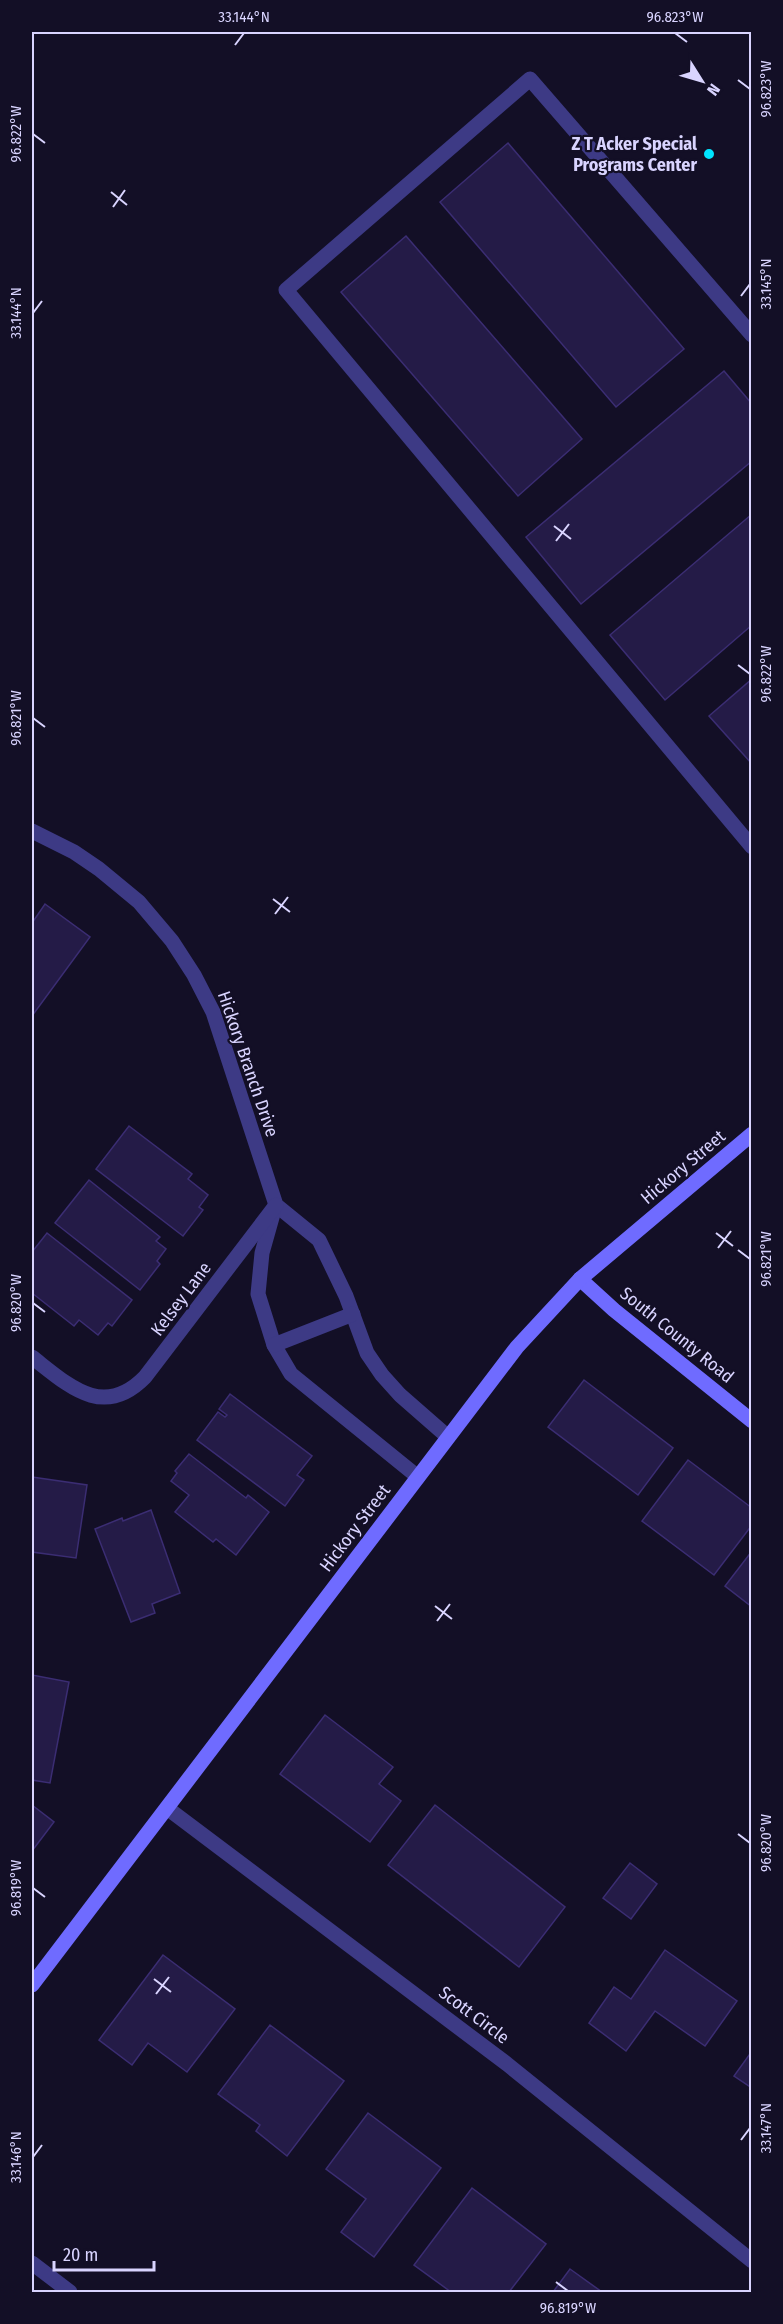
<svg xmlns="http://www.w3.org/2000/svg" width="783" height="2324" viewBox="0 0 783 2324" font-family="'Fira Sans Condensed',sans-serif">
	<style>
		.building { fill: #241b47; stroke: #3b2d73; stroke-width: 1.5 }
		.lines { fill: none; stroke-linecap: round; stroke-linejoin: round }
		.lane { stroke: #3d3a85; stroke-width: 15 }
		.street { stroke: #3d3a85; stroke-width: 15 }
		.secondary { stroke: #6f6bff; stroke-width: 15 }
		.ticks { fill: none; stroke: #d9d4ff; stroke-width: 2 }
		.poi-dot { fill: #00e5ff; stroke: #130f26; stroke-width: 2 }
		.labels { text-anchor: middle; stroke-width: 4.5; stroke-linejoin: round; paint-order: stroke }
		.poi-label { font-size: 18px; font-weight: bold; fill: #d9d4ff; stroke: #130f26; text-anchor: end }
		.street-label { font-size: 18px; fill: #d9d4ff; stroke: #130f26 }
		.neatline { fill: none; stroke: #d9d4ff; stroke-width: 2 }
		.ticks-label { font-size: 15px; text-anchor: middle; fill: #d9d4ff }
	</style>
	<rect width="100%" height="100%" fill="#130f26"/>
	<g class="building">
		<path d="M 508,143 L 684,349 L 616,407 L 440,202 Z"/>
		<path d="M 406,236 L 582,439 L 518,496 L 341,292 Z"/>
		<path d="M 724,371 L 752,404 L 752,461 L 581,604 L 526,537 Z"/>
		<path d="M 752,514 L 752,625 L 665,700 L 610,635 Z"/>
		<path d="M 752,679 L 752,764 L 709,716 Z"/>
		<path d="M 45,904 L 90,937 L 32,1016 L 32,923 Z"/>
		<path d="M 129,1126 L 192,1174 L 188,1179 L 208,1195 L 199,1207 L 203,1210 L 183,1236 L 96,1169 Z"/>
		<path d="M 89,1180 L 160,1237 L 156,1241 L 166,1249 L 157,1261 L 160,1264 L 140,1290 L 55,1223 Z"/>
		<path d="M 47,1233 L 132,1300 L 112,1326 L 108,1323 L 98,1335 L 79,1320 L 74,1326 L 32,1293 L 32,1252 Z"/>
		<path d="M 584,1380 L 673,1448 L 638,1495 L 548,1427 Z"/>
		<path d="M 230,1394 L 312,1456 L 297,1475 L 304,1480 L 285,1506 L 197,1440 L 218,1412 L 225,1417 L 227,1415 L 219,1409 Z"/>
		<path d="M 189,1454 L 246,1498 L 248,1495 L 269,1512 L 236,1555 L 216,1539 L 213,1542 L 175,1512 L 189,1495 L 171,1481 L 177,1473 L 175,1471 Z"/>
		<path d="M 688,1460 L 752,1508 L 752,1525 L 714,1575 L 642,1521 Z"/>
		<path d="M 32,1477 L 87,1485 L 76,1558 L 32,1552 Z"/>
		<path d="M 151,1510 L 180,1593 L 152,1604 L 155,1613 L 131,1622 L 95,1529 L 122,1518 L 123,1521 Z"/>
		<path d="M 752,1551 L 752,1607 L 725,1586 Z"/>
		<path d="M 32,1675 L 69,1682 L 50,1783 L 32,1780 Z"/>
		<path d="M 325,1715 L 393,1767 L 379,1784 L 401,1801 L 370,1842 L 280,1774 Z"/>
		<path d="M 32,1805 L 54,1822 L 32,1851 Z"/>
		<path d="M 435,1805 L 565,1907 L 519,1967 L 388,1865 Z"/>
		<path d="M 630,1863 L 657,1884 L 631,1919 L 603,1898 Z"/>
		<path d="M 665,1950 L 737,2001 L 705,2046 L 655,2011 L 626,2051 L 589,2023 L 614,1987 L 631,1999 Z"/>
		<path d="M 163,1955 L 235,2009 L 187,2072 L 148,2043 L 132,2065 L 99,2040 Z"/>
		<path d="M 270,2025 L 344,2081 L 287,2156 L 256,2131 L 260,2125 L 218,2094 Z"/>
		<path d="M 752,2051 L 752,2088 L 734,2076 Z"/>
		<path d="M 368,2113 L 441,2168 L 374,2257 L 341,2232 L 366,2199 L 326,2169 Z"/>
		<path d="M 472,2188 L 546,2244 L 509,2292 L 451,2292 L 414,2265 Z"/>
		<path d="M 570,2269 L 602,2292 L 553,2292 Z"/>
	</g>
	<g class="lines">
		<g class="lane">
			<path d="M 752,335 L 530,79 L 286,290 L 752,847"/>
			<path d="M 32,2263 L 70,2292"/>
		</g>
		<g class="street">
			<path d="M 32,831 L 74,852 L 99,869 L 139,902 L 172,941 L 194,975 L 213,1012 L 276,1205 L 319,1240 L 346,1296 L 367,1353 L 382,1375 L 400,1395 L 448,1437"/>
			<path d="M 273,1214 L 262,1253 L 258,1294 L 274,1345 L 291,1374 L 418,1477"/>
			<path d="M 274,1345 L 353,1314"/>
			<path d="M 32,1357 C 68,1385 103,1420 145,1377 L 276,1205"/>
			<path d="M 167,1808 L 507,2064 L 752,2261"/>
		</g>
		<g class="secondary">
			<path d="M 580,1279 L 614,1310 L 752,1421"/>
			<path d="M 32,1985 L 517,1347 L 580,1279 L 752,1134"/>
		</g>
	</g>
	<path class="ticks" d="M 675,33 L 687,42M 235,45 L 244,33M 738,80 L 750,89M 33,134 L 45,143M 111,192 L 127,205M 113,207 L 125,190M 741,296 L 750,284M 33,313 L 42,301M 554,526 L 571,539M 556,541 L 569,524M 738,665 L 750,674M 33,718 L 45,727M 273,899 L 290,912M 275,914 L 288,897M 716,1233 L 733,1246M 718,1248 L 731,1231M 738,1250 L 750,1259M 33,1303 L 45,1312M 435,1606 L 452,1619M 437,1621 L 450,1604M 738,1834 L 750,1843M 33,1888 L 45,1897M 154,1979 L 171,1992M 156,1994 L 169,1977M 741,2140 L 750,2128M 33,2157 L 42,2145M 556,2282 L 568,2291"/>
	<circle class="poi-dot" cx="709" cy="154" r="6"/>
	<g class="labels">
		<g class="poi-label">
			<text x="697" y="150">Z T Acker Special<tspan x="697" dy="21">Programs Center</tspan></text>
		</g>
		<g class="street-label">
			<text transform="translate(248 1064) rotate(71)" y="6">Hickory Branch Drive</text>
			<text transform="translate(683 1167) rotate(-40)" y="6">Hickory Street</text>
			<text transform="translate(181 1299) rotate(-53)" y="6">Kelsey Lane</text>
			<text transform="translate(677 1335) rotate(39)" y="6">South County Road</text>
			<text transform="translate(355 1528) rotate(-53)" y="6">Hickory Street</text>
			<text transform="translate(474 2015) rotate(37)" y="6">Scott Circle</text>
		</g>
	</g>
	<rect width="783" height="2324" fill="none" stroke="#130f26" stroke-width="66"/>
	<g transform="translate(702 81) rotate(127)" stroke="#130f26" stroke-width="4.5" paint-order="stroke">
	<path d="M0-4.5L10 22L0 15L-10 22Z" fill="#d9d4ff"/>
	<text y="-9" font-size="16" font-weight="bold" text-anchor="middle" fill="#d9d4ff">N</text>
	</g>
	<path d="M54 2261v9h100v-9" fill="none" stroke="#d9d4ff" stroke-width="3"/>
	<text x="63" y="2261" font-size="18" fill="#d9d4ff" stroke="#130f26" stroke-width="4.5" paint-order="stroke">20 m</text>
	<rect x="33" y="33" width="717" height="2258" class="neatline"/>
	<g class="ticks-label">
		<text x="244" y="22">33.144°N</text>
		<text x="675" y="22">96.823°W</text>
		<text transform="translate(766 89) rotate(-90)" y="5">96.823°W</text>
		<text transform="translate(16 134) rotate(-90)" y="5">96.822°W</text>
		<text transform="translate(766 284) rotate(-90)" y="5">33.145°N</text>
		<text transform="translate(16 313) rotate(-90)" y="5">33.144°N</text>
		<text transform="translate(766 674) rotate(-90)" y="5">96.822°W</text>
		<text transform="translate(16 718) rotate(-90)" y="5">96.821°W</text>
		<text transform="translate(766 1259) rotate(-90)" y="5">96.821°W</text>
		<text transform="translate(16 1303) rotate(-90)" y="5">96.820°W</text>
		<text transform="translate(766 1843) rotate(-90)" y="5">96.820°W</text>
		<text transform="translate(16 1888) rotate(-90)" y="5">96.819°W</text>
		<text transform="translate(766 2128) rotate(-90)" y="5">33.147°N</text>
		<text transform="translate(16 2157) rotate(-90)" y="5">33.146°N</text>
		<text x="568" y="2313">96.819°W</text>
	</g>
</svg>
